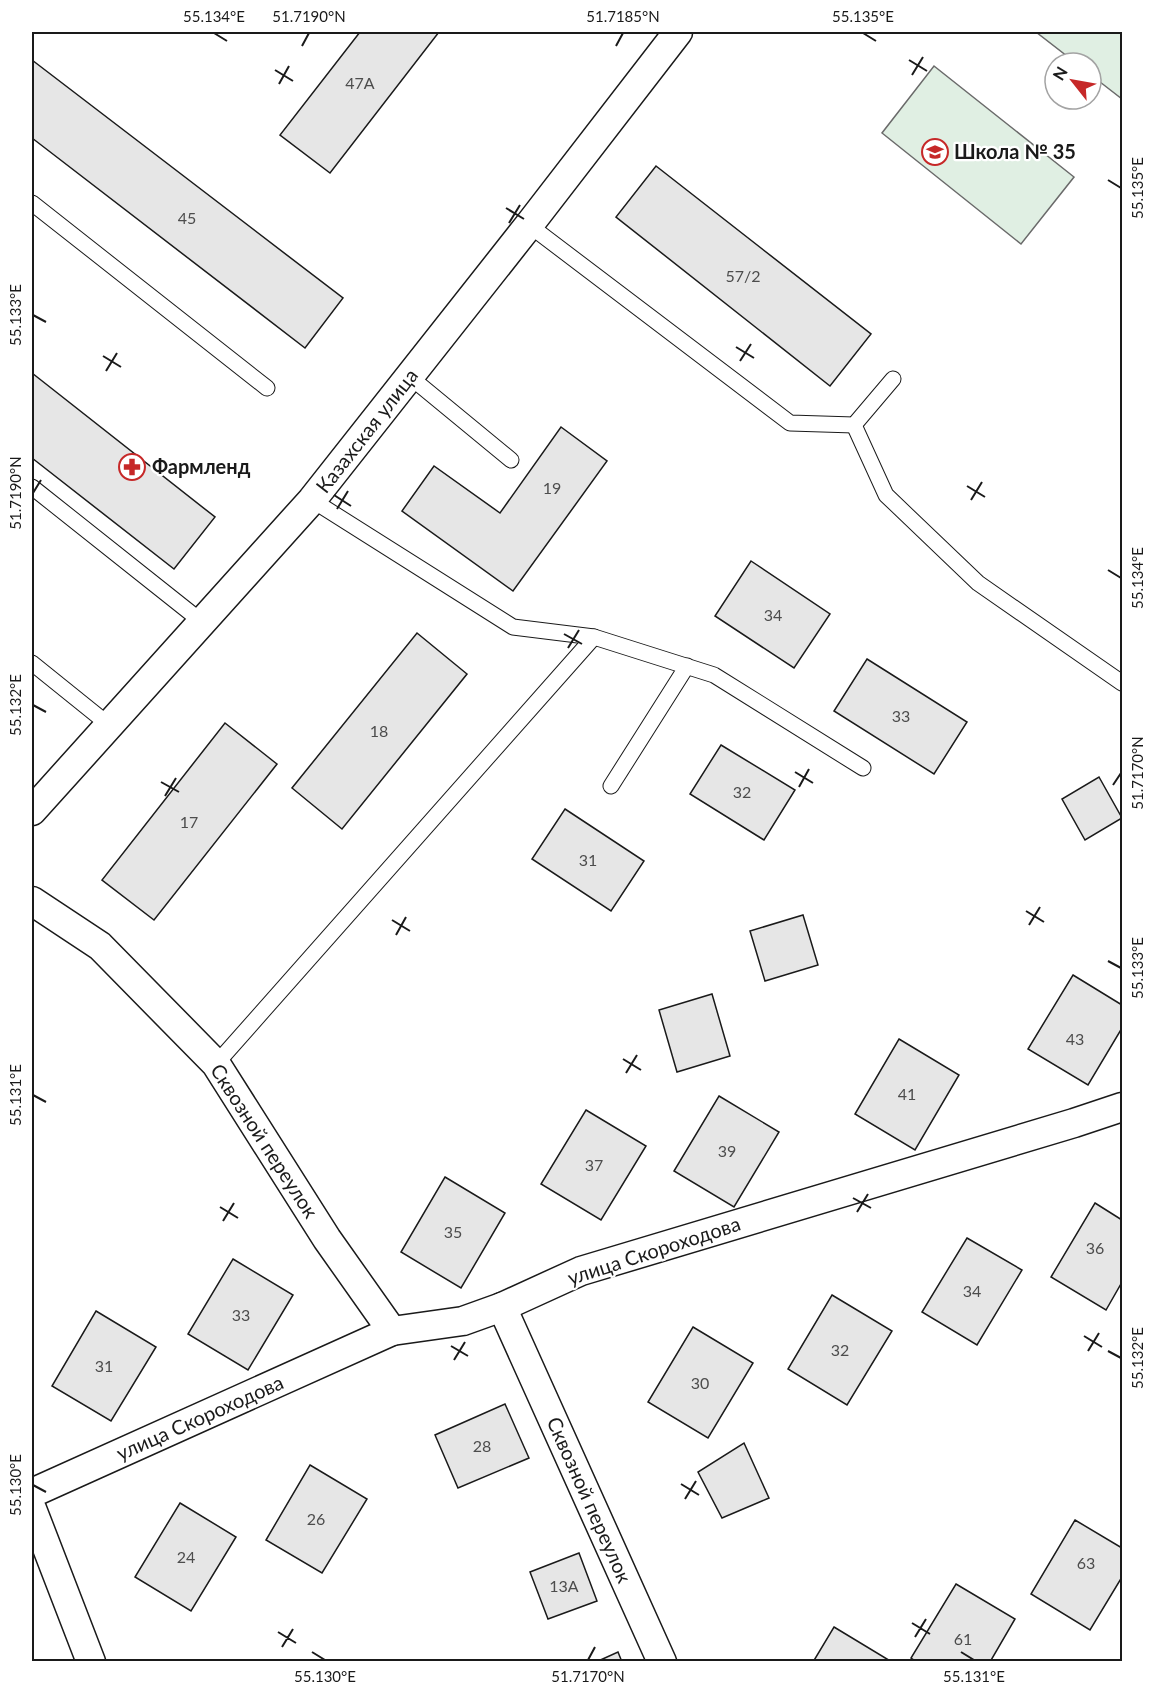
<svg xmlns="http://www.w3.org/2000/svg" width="1154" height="1693" viewBox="0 0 1154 1693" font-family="Lato,sans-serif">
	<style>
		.green { fill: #e0efe3; stroke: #6a6a6a; stroke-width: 1.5 }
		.building { fill: #e6e6e6; stroke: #1a1a1a; stroke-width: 1.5 }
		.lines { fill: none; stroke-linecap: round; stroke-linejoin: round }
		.lane-casing { stroke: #1a1a1a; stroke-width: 17 }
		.street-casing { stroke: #1a1a1a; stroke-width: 31 }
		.lane { stroke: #fff; stroke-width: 15 }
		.street { stroke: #fff; stroke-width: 28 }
		.ticks { fill: none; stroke: #1a1a1a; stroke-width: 2 }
		.labels { text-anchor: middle; stroke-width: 4.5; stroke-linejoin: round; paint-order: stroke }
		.number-label { font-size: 16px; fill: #4d4d4d }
		.poi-label { font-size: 20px; font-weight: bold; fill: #1a1a1a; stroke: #fff; text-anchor: start }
		.street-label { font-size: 20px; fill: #1a1a1a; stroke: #fff }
		.neatline { fill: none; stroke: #1a1a1a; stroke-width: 2 }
		.ticks-label { font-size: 15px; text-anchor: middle; fill: #1a1a1a }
	</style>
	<rect width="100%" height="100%" fill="#fff"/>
	<g class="green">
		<path d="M 1036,32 L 1122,32 L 1122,99 L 1091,75 L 1091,63 L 1076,63 Z"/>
		<path d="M 934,66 L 1074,177 L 1021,244 L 882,133 Z"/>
	</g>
	<g class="building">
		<path d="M 360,32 L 439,32 L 330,173 L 280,135 Z"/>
		<path d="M 32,60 L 343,298 L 305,348 L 32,138 Z"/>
		<path d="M 656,166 L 871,334 L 830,386 L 616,217 Z"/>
		<path d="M 32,373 L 215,517 L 174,569 L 32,458 Z"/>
		<path d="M 561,427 L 607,461 L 513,591 L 402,511 L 434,466 L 500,513 Z"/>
		<path d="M 751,561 L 830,614 L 794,668 L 715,616 Z"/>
		<path d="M 417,633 L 467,674 L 342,829 L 292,788 Z"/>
		<path d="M 867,659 L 967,722 L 934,774 L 834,711 Z"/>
		<path d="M 225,723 L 277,764 L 154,920 L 102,880 Z"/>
		<path d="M 721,745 L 795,790 L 764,840 L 690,794 Z"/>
		<path d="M 1099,777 L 1122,818 L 1085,840 L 1062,799 Z"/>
		<path d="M 565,809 L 644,861 L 611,911 L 532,859 Z"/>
		<path d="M 803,915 L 818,965 L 765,981 L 750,931 Z"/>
		<path d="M 1073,975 L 1122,1005 L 1122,1028 L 1088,1085 L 1028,1049 Z"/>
		<path d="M 712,994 L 730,1056 L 677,1072 L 659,1010 Z"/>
		<path d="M 899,1039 L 959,1075 L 915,1150 L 855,1114 Z"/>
		<path d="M 719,1096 L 779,1132 L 734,1207 L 674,1171 Z"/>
		<path d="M 586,1110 L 646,1146 L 601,1220 L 541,1184 Z"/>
		<path d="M 445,1177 L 505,1213 L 461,1288 L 401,1252 Z"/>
		<path d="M 1095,1203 L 1122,1220 L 1122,1282 L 1106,1310 L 1051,1277 Z"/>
		<path d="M 967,1238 L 1022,1270 L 977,1345 L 922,1312 Z"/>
		<path d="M 233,1259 L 293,1295 L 248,1370 L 188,1334 Z"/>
		<path d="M 832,1295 L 892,1331 L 847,1405 L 788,1369 Z"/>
		<path d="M 96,1311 L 156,1347 L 111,1421 L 52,1386 Z"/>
		<path d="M 693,1327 L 753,1363 L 708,1438 L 648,1402 Z"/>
		<path d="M 505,1404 L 529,1458 L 458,1488 L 435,1435 Z"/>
		<path d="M 744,1443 L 769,1498 L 722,1518 L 698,1472 Z"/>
		<path d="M 310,1465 L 367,1499 L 322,1573 L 266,1540 Z"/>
		<path d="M 180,1503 L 236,1537 L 191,1611 L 135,1577 Z"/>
		<path d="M 1075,1520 L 1122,1548 L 1122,1577 L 1090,1630 L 1031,1594 Z"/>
		<path d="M 579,1553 L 597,1601 L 548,1619 L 530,1572 Z"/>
		<path d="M 956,1584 L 1015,1619 L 990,1662 L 917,1662 L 911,1658 Z"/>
		<path d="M 834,1627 L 892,1662 L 813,1662 Z"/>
		<path d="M 618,1652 L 622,1662 L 596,1662 Z"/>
	</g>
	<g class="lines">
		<defs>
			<g id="lane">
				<path d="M 32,203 L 267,388"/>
				<path d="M 529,225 L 790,423 L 854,425 L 893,379"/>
				<path d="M 409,376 L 511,460"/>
				<path d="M 854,425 L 886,495 L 978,583 L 1122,683"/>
				<path d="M 32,487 L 202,622"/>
				<path d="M 312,500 L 513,627 L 594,637 L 714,675 L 863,768"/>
				<path d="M 32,663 L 109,725"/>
				<path d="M 611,786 L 687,666"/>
				<path d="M 216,1064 L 594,637"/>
			</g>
			<g id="street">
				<path d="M 32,811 L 312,500 L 529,225 L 678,32"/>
				<path d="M 32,901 L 100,946 L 216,1064 L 327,1239 L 392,1331"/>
				<path d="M 502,1307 L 662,1662"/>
				<path d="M 32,1493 L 392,1331 L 463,1321 L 502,1307 L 581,1271 L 1074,1123 L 1122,1107"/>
				<path d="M 32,1509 L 91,1662"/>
			</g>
		</defs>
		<use href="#lane" class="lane-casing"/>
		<use href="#street" class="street-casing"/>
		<use href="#lane" class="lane"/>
		<use href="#street" class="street"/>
	</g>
	<path class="ticks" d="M 214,33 L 227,41M 863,33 L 876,41M 302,46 L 309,33M 616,46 L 623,33M 909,60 L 927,71M 275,70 L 293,81M 912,75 L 923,57M 279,84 L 289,66M 1108,180 L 1121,188M 506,208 L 524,219M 509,223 L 520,205M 33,315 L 46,322M 736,347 L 754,358M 103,356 L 121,367M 740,361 L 751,344M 106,371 L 117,353M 967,486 L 985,497M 33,493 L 41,480M 334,495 L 351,506M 971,500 L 982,482M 337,509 L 348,491M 1108,570 L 1121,578M 564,634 L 582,644M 568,648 L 579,630M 33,705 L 46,712M 795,772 L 813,783M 161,782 L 179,792M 1113,785 L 1121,773M 799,787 L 809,769M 165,796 L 176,778M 1026,911 L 1044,922M 392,920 L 410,931M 1029,925 L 1040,907M 396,935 L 406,917M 1108,961 L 1121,968M 623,1059 L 641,1070M 626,1073 L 637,1055M 33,1095 L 46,1102M 853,1198 L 871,1208M 220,1207 L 238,1218M 857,1212 L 868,1194M 223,1221 L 234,1203M 1084,1336 L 1102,1347M 451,1346 L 468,1356M 1088,1351 L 1099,1333M 1108,1351 L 1121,1358M 454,1360 L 465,1342M 681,1484 L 699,1495M 33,1485 L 46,1492M 685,1499 L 696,1481M 912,1623 L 930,1634M 278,1632 L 296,1643M 915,1637 L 926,1619M 282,1647 L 293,1629M 312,1652 L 325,1660M 961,1652 L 974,1660M 588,1660 L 595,1647"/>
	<defs>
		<symbol id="school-ring" viewBox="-11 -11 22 22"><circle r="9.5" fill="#fff" stroke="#c62828" stroke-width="1.5"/><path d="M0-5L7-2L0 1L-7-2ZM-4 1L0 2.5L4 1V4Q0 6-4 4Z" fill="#c62828"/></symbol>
		<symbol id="pharmacy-ring" viewBox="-11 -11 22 22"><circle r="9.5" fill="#fff" stroke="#c62828" stroke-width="1.5"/><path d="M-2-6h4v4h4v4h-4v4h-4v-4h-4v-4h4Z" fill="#c62828"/></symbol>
	</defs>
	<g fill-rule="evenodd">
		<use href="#school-ring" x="920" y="137" width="30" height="30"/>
		<use href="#pharmacy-ring" x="117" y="452" width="30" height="30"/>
	</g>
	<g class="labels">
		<g class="number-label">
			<text x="360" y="89">47А</text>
			<text x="187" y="224">45</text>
			<text x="743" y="282">57/2</text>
			<text x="552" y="494">19</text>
			<text x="773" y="621">34</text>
			<text x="901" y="722">33</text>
			<text x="379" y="737">18</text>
			<text x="742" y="798">32</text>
			<text x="189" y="828">17</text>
			<text x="588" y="866">31</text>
			<text x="1075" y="1045">43</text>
			<text x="907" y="1100">41</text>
			<text x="727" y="1157">39</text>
			<text x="594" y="1171">37</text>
			<text x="453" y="1238">35</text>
			<text x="1095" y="1254">36</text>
			<text x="972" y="1297">34</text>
			<text x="241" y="1321">33</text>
			<text x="840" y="1356">32</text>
			<text x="104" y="1372">31</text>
			<text x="700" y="1389">30</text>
			<text x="482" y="1452">28</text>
			<text x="316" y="1525">26</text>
			<text x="186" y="1563">24</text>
			<text x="1086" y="1569">63</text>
			<text x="564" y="1592">13А</text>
			<text x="963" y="1645">61</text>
		</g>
		<g class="poi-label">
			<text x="954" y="159">Школа № 35</text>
			<text x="152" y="474">Фармленд</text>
		</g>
		<g class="street-label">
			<text transform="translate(367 431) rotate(-52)" y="7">Казахская улица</text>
			<text transform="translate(264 1141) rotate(57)" y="7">Сквозной переулок</text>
			<text transform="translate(654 1251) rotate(-18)" y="7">улица Скороходова</text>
			<text transform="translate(200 1418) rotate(-24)" y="7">улица Скороходова</text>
			<text transform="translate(589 1500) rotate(66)" y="7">Сквозной переулок</text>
		</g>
	</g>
	<rect width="1154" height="1693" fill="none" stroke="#ffffff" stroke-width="66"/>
	<g transform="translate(1073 81) rotate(301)"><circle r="28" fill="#ffffff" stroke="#a3a3a3" stroke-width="1.5"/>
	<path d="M0-4.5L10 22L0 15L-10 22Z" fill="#c62828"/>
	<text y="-9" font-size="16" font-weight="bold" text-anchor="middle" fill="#1a1a1a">N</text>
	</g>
	<rect x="33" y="33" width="1088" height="1627" class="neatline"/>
	<g class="ticks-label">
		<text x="214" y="22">55.134°E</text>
		<text x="309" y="22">51.7190°N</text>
		<text x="623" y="22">51.7185°N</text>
		<text x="863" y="22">55.135°E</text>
		<text transform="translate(1138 188) rotate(-90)" y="5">55.135°E</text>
		<text transform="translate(16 315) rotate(-90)" y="5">55.133°E</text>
		<text transform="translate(16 493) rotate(-90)" y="5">51.7190°N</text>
		<text transform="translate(1138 578) rotate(-90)" y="5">55.134°E</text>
		<text transform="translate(16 705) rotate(-90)" y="5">55.132°E</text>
		<text transform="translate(1138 773) rotate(-90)" y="5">51.7170°N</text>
		<text transform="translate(1138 968) rotate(-90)" y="5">55.133°E</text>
		<text transform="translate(16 1095) rotate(-90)" y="5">55.131°E</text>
		<text transform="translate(1138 1358) rotate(-90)" y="5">55.132°E</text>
		<text transform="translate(16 1485) rotate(-90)" y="5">55.130°E</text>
		<text x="325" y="1682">55.130°E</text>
		<text x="588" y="1682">51.7170°N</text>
		<text x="974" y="1682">55.131°E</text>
	</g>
</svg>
